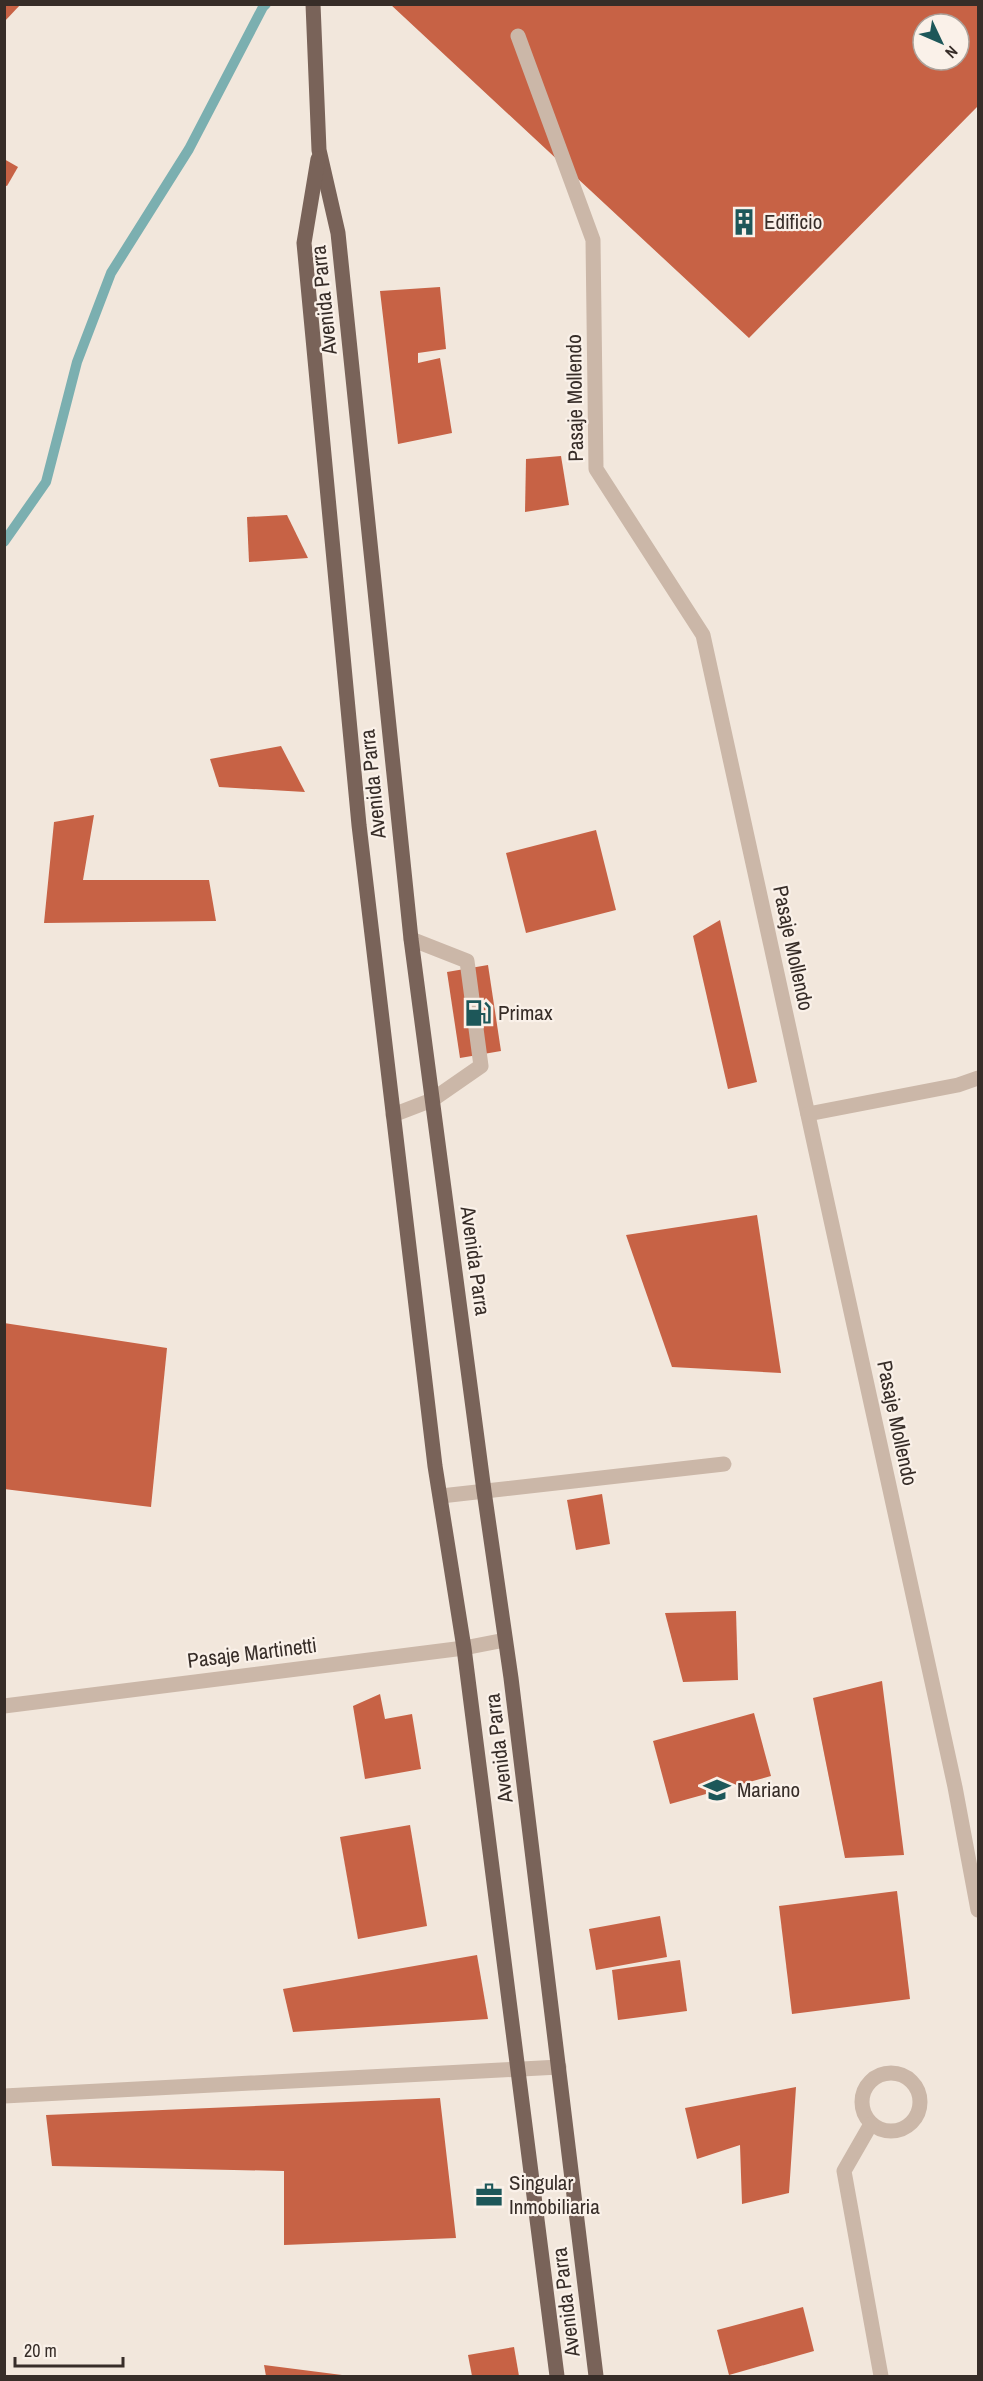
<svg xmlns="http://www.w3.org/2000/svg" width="983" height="2381" viewBox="0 0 983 2381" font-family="'Archivo Narrow',sans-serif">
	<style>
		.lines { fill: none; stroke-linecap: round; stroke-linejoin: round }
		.stream { stroke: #7bafb0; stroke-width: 10 }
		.building { fill: #c76245; fill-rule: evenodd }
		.minor { stroke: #cbb7a8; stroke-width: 15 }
		.major { stroke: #796359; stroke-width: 15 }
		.labels { text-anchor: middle; stroke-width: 4.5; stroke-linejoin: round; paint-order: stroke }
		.poi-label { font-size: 21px; fill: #372d28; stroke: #faf1e9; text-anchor: start }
		.street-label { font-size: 21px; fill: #372d28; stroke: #faf1e9 }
	</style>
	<rect width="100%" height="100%" fill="#f2e7dc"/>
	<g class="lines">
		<path class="stream" d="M 4,542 L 46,482 L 77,362 L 111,273 L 189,149 L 263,7 L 266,4"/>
	</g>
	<g class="building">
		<path d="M 4,4 L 21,4 L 4,22 Z"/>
		<path d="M 390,4 L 978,4 L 978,106 L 749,338 ZM 923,24 L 959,24 L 959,60 L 923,60 Z"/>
		<path d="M 4,159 L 18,167 L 7,186 L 4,185 Z"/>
		<path d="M 440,287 L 446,349 L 418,353 L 418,363 L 440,358 L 452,433 L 398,444 L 380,291 Z"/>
		<path d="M 561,456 L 569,505 L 525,512 L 526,459 Z"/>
		<path d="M 287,515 L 308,558 L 249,562 L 247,517 Z"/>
		<path d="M 281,746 L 305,792 L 219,787 L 210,759 Z"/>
		<path d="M 94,815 L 83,880 L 209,880 L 216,921 L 44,923 L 54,822 Z"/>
		<path d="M 596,830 L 616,910 L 526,933 L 506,853 Z"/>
		<path d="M 720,920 L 757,1082 L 728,1089 L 693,936 Z"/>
		<path d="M 488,965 L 501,1051 L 460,1058 L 447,972 Z"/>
		<path d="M 757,1215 L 781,1373 L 672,1367 L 626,1235 Z"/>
		<path d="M 4,1323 L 167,1348 L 151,1507 L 4,1489 Z"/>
		<path d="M 602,1494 L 610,1544 L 576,1550 L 567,1500 Z"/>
		<path d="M 736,1611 L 738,1680 L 683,1682 L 665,1613 Z"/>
		<path d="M 882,1681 L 904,1855 L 845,1858 L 813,1698 Z"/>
		<path d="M 380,1694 L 385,1719 L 412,1714 L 421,1769 L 365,1779 L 353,1706 Z"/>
		<path d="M 754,1713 L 771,1776 L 670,1804 L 653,1741 Z"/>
		<path d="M 410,1825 L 427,1926 L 358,1939 L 340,1837 Z"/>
		<path d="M 897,1891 L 910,1999 L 792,2014 L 779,1906 Z"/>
		<path d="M 660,1916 L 667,1957 L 596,1970 L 589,1929 Z"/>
		<path d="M 477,1955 L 488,2019 L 293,2032 L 283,1989 Z"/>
		<path d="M 680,1960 L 687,2011 L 618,2020 L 612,1970 Z"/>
		<path d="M 796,2087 L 789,2193 L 742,2204 L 740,2145 L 697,2159 L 685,2108 Z"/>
		<path d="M 440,2098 L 456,2238 L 284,2245 L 284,2171 L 52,2166 L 46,2115 Z"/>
		<path d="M 803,2307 L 814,2351 L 729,2375 L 717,2330 Z"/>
		<path d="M 514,2347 L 519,2376 L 472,2376 L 468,2355 Z"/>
		<path d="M 264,2365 L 342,2375 L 342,2376 L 266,2376 Z"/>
	</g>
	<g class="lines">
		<g class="minor">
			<path d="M 518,36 L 593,240 L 596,469 L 703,635 L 955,1787 L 978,1910"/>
			<path d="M 808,1114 L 958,1085 L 978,1078"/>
			<path d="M 393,1115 L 432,1100 L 481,1066 L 467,961 L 411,939"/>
			<path d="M 441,1496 L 724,1464"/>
			<path d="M 4,1706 L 464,1648 L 505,1640"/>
			<circle cx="891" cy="2102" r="29"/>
			<path d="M 4,2096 L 559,2067"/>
			<path d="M 871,2124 L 844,2171 L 881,2376"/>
		</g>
		<g class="major">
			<path d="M 313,4 L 319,150 L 338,233 L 411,939 L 484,1491 L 511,1678 L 596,2376"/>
			<path d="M 318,159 L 304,243 L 359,825 L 435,1466 L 464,1648 L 557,2376"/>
		</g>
	</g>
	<defs>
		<symbol id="building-bare" viewBox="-9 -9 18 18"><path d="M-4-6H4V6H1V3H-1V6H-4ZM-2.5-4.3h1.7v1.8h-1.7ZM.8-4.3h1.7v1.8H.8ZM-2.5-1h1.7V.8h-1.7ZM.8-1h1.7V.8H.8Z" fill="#1d5759" stroke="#faf1e9" stroke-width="2.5" paint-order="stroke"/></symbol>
		<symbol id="fuel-bare" viewBox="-9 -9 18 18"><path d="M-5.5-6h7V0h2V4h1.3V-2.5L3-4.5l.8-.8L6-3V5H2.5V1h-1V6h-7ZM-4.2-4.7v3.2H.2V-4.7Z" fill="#1d5759" stroke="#faf1e9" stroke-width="2.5" paint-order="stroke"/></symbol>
		<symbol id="school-bare" viewBox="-9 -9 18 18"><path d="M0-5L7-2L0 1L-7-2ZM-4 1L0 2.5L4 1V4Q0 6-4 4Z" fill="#1d5759" stroke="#faf1e9" stroke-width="2.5" paint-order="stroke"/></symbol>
		<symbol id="office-bare" viewBox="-9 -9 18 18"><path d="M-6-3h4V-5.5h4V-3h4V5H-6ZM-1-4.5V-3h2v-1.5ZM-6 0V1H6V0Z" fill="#1d5759" stroke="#faf1e9" stroke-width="2.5" paint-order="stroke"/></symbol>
	</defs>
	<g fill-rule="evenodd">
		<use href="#building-bare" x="725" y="203" width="38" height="38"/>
		<use href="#fuel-bare" x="459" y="994" width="38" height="38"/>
		<use href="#school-bare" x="698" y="1771" width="38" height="38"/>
		<use href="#office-bare" x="470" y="2176" width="38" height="38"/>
	</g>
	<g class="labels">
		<g class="poi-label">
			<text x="764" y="229">Edificio</text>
			<text x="498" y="1020">Primax</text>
			<text x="737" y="1797">Mariano</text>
			<text x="509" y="2190">Singular<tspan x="509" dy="24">Inmobiliaria</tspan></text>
		</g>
		<g class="street-label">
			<text transform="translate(324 300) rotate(-96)" y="7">Avenida Parra</text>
			<text transform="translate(575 398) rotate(-91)" y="7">Pasaje Mollendo</text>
			<text transform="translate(373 784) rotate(-96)" y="7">Avenida Parra</text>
			<text transform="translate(793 948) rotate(78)" y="7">Pasaje Mollendo</text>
			<text transform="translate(475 1261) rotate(82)" y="7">Avenida Parra</text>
			<text transform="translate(897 1423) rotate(78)" y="7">Pasaje Mollendo</text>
			<text transform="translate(252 1653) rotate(-7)" y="7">Pasaje Martinetti</text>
			<text transform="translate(499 1748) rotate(-97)" y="7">Avenida Parra</text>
			<text transform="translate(566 2302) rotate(-97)" y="7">Avenida Parra</text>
		</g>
	</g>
	<rect width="983" height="2381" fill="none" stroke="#372d28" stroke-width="12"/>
	<g transform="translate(941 42) rotate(134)"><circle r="28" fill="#faf1e9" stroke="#aca39c" stroke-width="1.5"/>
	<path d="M0-4.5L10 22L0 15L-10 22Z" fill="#1d5759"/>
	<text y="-9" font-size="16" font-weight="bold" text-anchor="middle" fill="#372d28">N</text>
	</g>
	<path d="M15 2357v9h108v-9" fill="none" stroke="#372d28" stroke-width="3"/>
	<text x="24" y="2357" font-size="18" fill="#372d28" stroke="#faf1e9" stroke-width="4.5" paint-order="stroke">20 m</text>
</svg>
